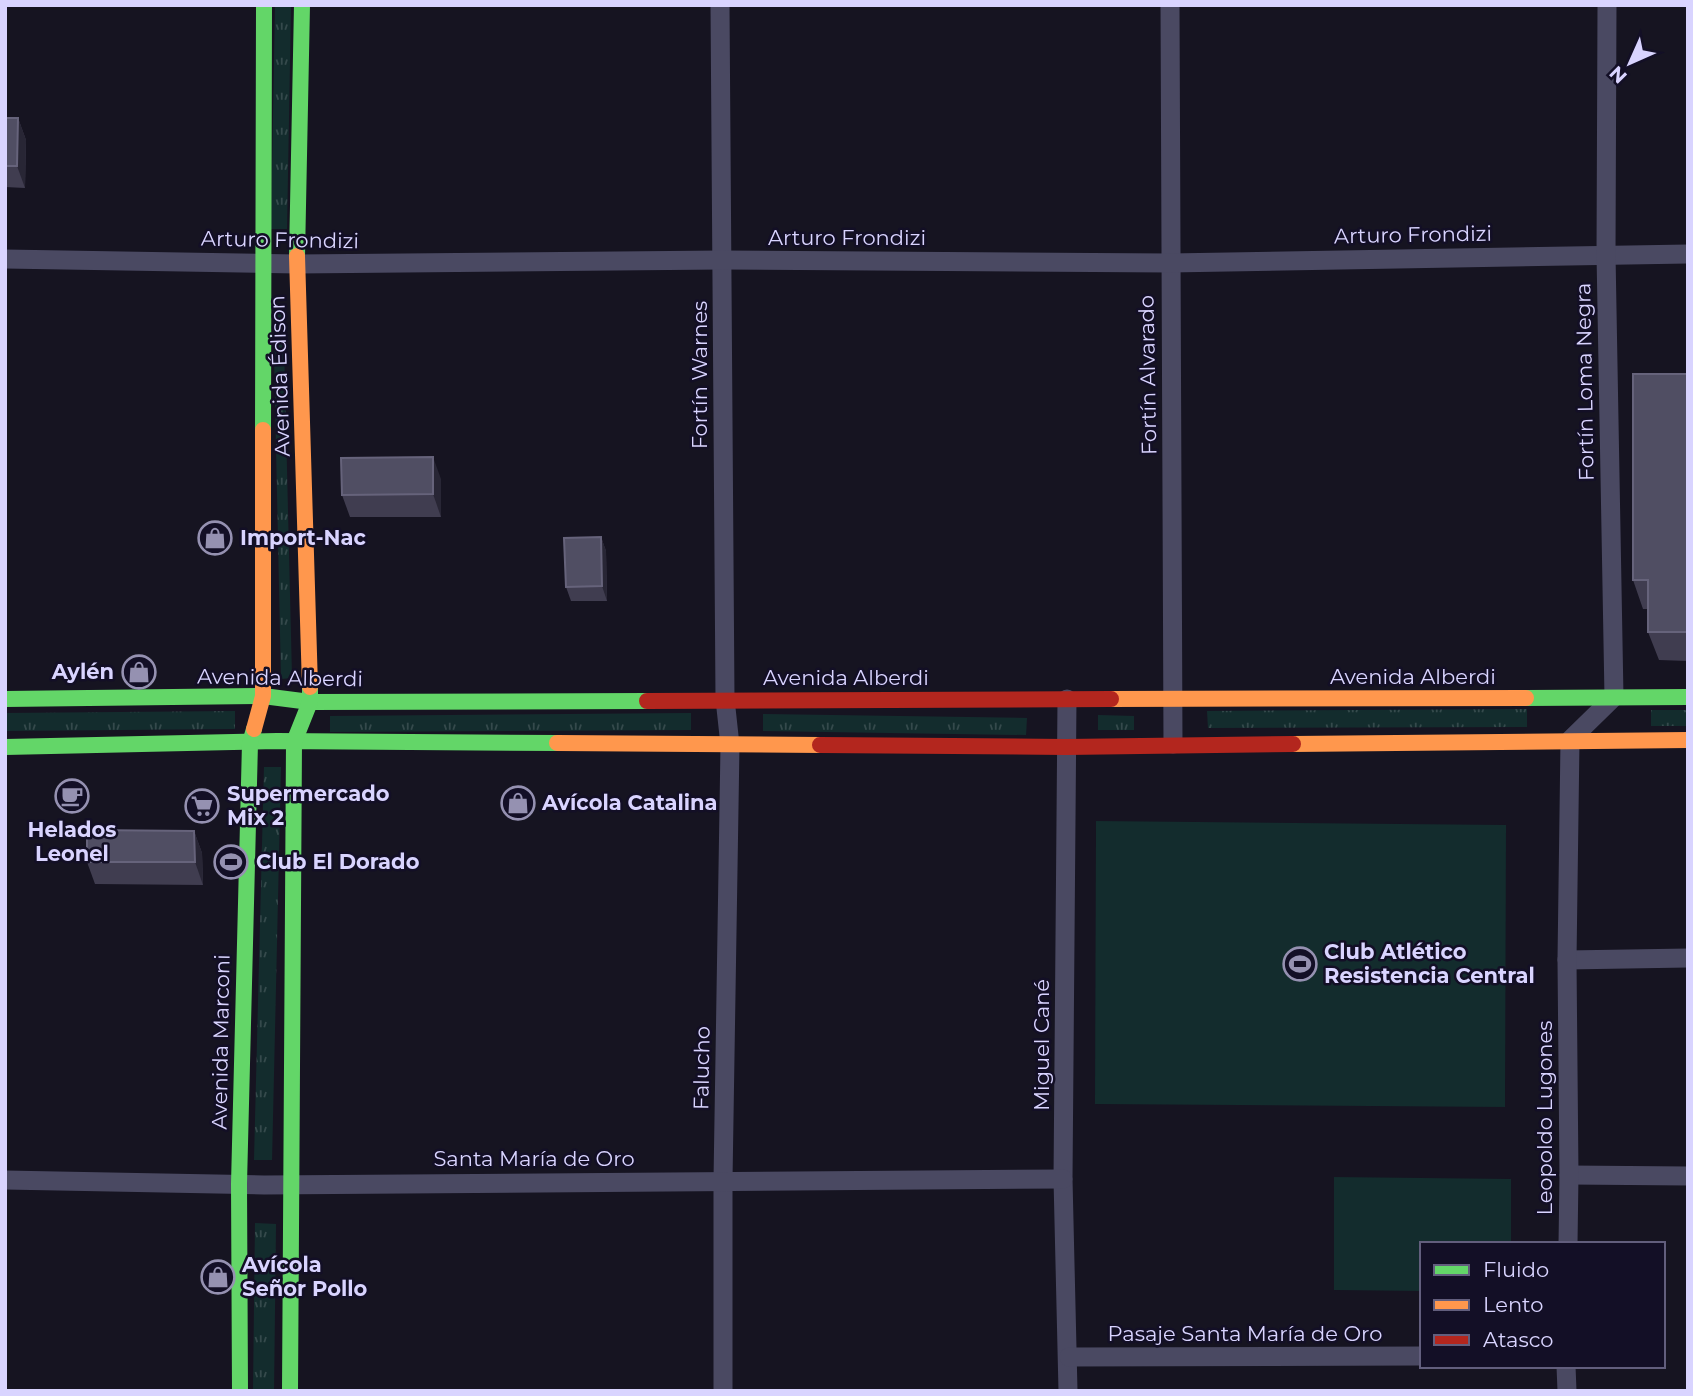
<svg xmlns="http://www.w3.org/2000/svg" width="1693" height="1396" viewBox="0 0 1693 1396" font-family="Montserrat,sans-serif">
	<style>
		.grass { fill: url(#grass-tufts) }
		.garden { fill: #132c2d }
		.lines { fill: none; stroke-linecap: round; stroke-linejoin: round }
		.street { stroke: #4a4962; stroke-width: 19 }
		.fast { stroke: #63d668; stroke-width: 16 }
		.slow { stroke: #ff974d; stroke-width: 16 }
		.jam { stroke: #b3261e; stroke-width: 16 }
		.wall { fill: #403d50 }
		.shaded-wall { fill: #282635 }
		.building { fill: #504e63; stroke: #66637b; stroke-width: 2 }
		.labels { text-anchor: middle; stroke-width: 5; stroke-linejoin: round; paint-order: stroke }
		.street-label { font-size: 21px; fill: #d9d4ff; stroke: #130f26 }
		.poi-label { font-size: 21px; font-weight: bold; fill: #d9d4ff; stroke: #130f26; text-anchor: start }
	</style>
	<defs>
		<pattern id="grass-tufts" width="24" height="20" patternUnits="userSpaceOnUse" patternTransform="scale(1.75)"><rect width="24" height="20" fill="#132c2d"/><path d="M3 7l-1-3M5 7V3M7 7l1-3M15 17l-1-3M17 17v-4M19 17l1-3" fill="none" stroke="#354a4c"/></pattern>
	</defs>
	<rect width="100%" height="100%" fill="#161421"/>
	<g class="grass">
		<path d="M 275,5 L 291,5 L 287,229 L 271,229 Z"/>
		<path d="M 283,304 L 292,678 L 281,679 L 273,305 Z"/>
		<path d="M 1527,709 L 1527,727 L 1208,728 L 1207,711 Z"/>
		<rect x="1651" y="710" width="37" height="16"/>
		<path d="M 235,711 L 235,729 L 5,731 L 5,713 Z"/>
		<path d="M 691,713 L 691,730 L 330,732 L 330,716 Z"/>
		<path d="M 763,714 L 1027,718 L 1026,735 L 763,731 Z"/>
		<path d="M 1098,715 L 1134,716 L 1134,730 L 1098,730 Z"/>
		<path d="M 264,767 L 281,767 L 272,1160 L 254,1160 Z"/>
		<path d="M 255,1223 L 276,1224 L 274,1391 L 253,1391 Z"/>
	</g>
	<g class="garden">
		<path d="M 1096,821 L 1506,825 L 1505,1107 L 1095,1104 Z"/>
		<path d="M 1334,1177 L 1511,1179 L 1511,1244 L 1422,1244 L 1422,1291 L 1334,1290 Z"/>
	</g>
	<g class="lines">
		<g class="street">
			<path d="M 720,5 L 725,699 L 730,745 L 723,1180 L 723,1391"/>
			<path d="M 1170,5 L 1173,744"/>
			<path d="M 5,259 L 297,264 L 722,260 L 1170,263 L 1688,254"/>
			<path d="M 1067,699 L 1063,1179 L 1068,1391"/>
			<path d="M 1567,960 L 1688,958"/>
			<path d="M 1569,1175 L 1688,1176"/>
			<path d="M 5,1180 L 264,1185 L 1063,1179"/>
			<path d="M 1568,1244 L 1569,1175 L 1567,960 L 1570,740 L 1614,697 L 1606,254 L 1607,5"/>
			<path d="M 1069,1357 L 1422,1356"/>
			<path d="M 1566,1366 L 1567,1391"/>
		</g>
		<g class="fast">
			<path d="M 297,256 L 302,5"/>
			<path d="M 263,430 L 264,5"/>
			<path d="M 1526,698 L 1688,697"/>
			<path d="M 5,699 L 263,696 L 310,702 L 647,701"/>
			<path d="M 5,747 L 277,741 L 557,743"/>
			<path d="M 240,1391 L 239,1184 L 250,743 L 254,729"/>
			<path d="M 290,1391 L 294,742 L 310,702 L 310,687"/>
		</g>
		<g class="slow">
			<path d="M 297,256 L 310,687"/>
			<path d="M 1111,699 L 1526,698"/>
			<path d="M 254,729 L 263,696 L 263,430"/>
			<path d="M 557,743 L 820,745"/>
			<path d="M 1293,744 L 1688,740"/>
		</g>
		<g class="jam">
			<path d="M 647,701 L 1111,699"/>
			<path d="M 820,745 L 1066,747 L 1293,744"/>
		</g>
	</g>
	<g class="wall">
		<path d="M 5,118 L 18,118 L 26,140 L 25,188 L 5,187 Z"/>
		<path d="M 1688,374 L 1688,661 L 1659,660 L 1648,632 L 1648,609 L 1643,609 L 1633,580 Z"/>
		<path d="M 441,479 L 441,517 L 350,517 L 342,495 Z"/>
		<path d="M 601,537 L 606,551 L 607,601 L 571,601 L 566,587 Z"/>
		<path d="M 194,831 L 202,853 L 203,885 L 95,884 L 87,862 Z"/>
	</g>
	<g class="shaded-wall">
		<path d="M 18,118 L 26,140 L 25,188 L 17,166 Z"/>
		<path d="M 433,457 L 441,479 L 441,517 L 433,494 Z"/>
		<path d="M 601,537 L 606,551 L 607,601 L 602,586 Z"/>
		<path d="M 194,831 L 202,853 L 203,885 L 195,862 Z"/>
	</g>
	<g class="building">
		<path d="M 5,118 L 18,118 L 17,166 L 5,166 Z"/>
		<path d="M 1633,374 L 1688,374 L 1688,632 L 1648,632 L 1648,580 L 1633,580 Z"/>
		<path d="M 433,457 L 433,494 L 342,495 L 341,458 Z"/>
		<path d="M 601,537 L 602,586 L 566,587 L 564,538 Z"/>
		<path d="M 87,830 L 194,831 L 195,862 L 87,862 Z"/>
	</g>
	<defs>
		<symbol id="shop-ring" viewBox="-11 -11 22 22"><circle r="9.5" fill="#130f26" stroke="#9591b1" stroke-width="1.5"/><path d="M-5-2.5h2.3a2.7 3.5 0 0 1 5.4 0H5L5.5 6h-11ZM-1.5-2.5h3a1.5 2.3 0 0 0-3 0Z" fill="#9591b1"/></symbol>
		<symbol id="cafe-ring" viewBox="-11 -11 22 22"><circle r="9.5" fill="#130f26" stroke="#9591b1" stroke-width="1.5"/><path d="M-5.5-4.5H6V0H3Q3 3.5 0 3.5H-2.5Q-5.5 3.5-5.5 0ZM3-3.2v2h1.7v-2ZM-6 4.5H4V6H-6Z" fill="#9591b1"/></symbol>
		<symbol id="supermarket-ring" viewBox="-11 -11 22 22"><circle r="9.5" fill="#130f26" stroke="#9591b1" stroke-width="1.5"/><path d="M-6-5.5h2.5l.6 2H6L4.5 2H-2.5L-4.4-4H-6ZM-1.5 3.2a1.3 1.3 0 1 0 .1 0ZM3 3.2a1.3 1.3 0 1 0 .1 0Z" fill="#9591b1"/></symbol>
		<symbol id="stadium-ring" viewBox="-11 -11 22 22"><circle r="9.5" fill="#130f26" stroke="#9591b1" stroke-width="1.5"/><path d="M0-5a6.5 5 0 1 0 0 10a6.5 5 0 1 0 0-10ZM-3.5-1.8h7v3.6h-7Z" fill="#9591b1"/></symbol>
	</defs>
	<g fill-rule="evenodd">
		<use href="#shop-ring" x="196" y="519" width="38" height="38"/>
		<use href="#shop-ring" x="120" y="653" width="38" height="38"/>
		<use href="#cafe-ring" x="53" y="777" width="38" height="38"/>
		<use href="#shop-ring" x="499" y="784" width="38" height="38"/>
		<use href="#supermarket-ring" x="183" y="787" width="38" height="38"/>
		<use href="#stadium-ring" x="212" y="843" width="38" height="38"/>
		<use href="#stadium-ring" x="1281" y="945" width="38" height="38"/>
		<use href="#shop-ring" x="199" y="1258" width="38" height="38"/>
	</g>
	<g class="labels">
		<g class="street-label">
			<text transform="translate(1413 235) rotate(-1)" y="7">Arturo Frondizi</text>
			<text x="847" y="245">Arturo Frondizi</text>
			<text transform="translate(280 240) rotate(1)" y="7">Arturo Frondizi</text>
			<text transform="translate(700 375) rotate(-90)" y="7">Fortín Warnes</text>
			<text transform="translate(1148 375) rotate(-91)" y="7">Fortín Alvarado</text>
			<text transform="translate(280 376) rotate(-92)" y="7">Avenida Édison</text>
			<text transform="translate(1585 382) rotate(-91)" y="7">Fortín Loma Negra</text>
			<text x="1413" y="684">Avenida Alberdi</text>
			<text transform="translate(280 678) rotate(1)" y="7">Avenida Alberdi</text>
			<text x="846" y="685">Avenida Alberdi</text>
			<text transform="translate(221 1042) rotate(-89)" y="7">Avenida Marconi</text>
			<text transform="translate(1042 1045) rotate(-90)" y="7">Miguel Cané</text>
			<text transform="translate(702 1068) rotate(-89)" y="7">Falucho</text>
			<text transform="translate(1545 1118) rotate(-90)" y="7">Leopoldo Lugones</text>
			<text x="534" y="1166">Santa María de Oro</text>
			<text x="1245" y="1341">Pasaje Santa María de Oro</text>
		</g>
		<g class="poi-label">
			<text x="240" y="545">Import-Nac</text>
			<text x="114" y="679" text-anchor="end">Aylén</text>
			<text x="227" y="801">Supermercado<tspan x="227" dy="24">Mix 2</tspan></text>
			<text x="542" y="810">Avícola Catalina</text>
			<text x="72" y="837" text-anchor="middle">Helados<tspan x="72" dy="24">Leonel</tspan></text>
			<text x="256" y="869">Club El Dorado</text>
			<text x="1324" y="959">Club Atlético<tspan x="1324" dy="24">Resistencia Central</tspan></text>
			<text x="242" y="1272">Avícola<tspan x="242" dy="24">Señor Pollo</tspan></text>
		</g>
	</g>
	<rect width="1693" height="1396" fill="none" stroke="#d9d4ff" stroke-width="14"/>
	<rect x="1420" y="1242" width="245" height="126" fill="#130f26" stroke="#625e7d" stroke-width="2"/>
	<rect x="1434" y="1265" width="35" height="10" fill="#63d668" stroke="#625e7d" stroke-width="2"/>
	<text x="1483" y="1277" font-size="21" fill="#d9d4ff">Fluido</text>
	<rect x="1434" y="1300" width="35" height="10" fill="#ff974d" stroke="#625e7d" stroke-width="2"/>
	<text x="1483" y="1312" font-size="21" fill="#d9d4ff">Lento</text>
	<rect x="1434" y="1335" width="35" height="10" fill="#b3261e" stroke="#625e7d" stroke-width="2"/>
	<text x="1483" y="1347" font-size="21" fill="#d9d4ff">Atasco</text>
	<g transform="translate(1630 63) rotate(225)" stroke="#130f26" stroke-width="5" paint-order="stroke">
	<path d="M0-5L12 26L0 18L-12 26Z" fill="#d9d4ff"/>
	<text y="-10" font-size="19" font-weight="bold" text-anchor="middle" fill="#d9d4ff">N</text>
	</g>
</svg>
